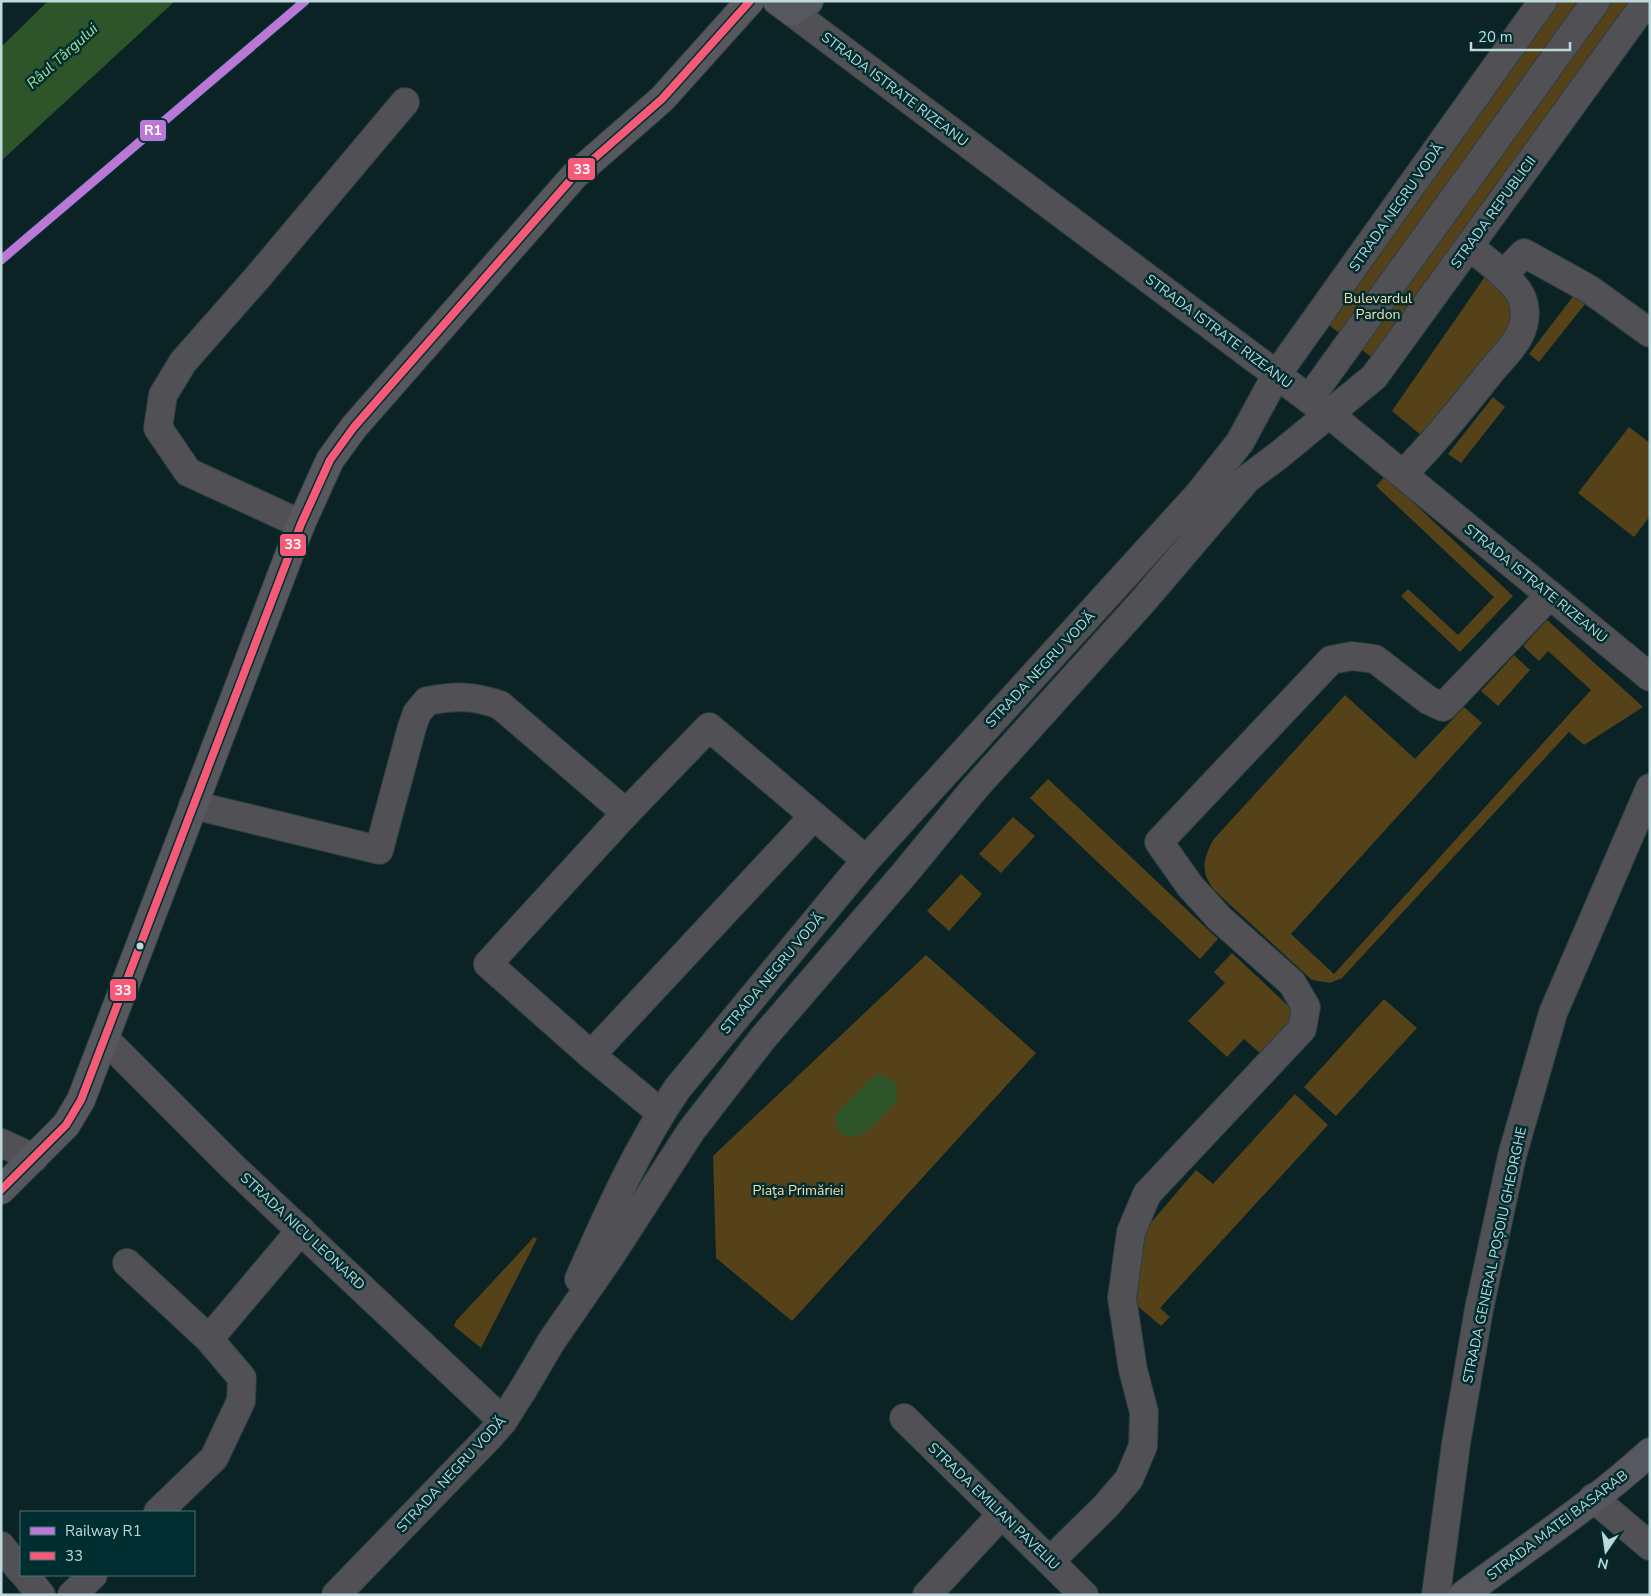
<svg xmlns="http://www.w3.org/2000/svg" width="1651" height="1596" viewBox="0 0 1651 1596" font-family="'Nunito Sans',sans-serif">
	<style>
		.green { fill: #554218 }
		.water { fill: #2e542a }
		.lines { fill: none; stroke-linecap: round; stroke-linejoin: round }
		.minor-casing { stroke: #2a3e40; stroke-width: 30 }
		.major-casing { stroke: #2a3e40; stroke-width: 30 }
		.minor { stroke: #515155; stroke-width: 28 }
		.major { stroke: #56585e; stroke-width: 28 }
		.bus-1-casing { stroke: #002d30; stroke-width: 11 }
		.bus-1 { stroke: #f75a77; stroke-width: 8 }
		.rail-1-casing { stroke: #002d30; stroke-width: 12 }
		.rail-1 { stroke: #ba77d6; stroke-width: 9 }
		.bus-dot { fill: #bdd9db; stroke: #002d30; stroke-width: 2 }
		.labels { text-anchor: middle; stroke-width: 5; stroke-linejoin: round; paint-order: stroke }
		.street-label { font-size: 14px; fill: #bdd9db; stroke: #002d30 }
		.park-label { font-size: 14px; fill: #fadead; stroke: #002d30 }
		.water-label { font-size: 15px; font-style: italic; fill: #a2e098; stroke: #002d30 }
		.line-badge { stroke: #002d30; stroke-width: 2 }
		.badge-label { font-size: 14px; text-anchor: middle; font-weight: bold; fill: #fff }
	</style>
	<rect width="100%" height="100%" fill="#0b2325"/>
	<g class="green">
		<path d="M 1553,1 L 1640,1 L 1382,365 L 1322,320 Z"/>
		<path d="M 1491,268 L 1511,289 L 1519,322 L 1427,440 L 1392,411 Z"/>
		<path d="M 1578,290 L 1589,299 L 1539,362 L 1529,354 Z"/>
		<path d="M 1493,397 L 1505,407 L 1461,463 L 1448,454 Z"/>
		<path d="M 1629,427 L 1650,443 L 1650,516 L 1634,537 L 1578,493 Z"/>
		<path d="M 1385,476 L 1513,596 L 1460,652 L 1401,596 L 1408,589 L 1458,635 L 1494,597 L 1376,486 Z"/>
		<path d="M 1547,620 L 1643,707 L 1584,745 L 1569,732 L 1342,978 L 1330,983 L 1312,980 L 1214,890 C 1200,871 1203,860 1213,840 L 1345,695 L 1415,759 L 1464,707 L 1482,723 L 1291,934 L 1334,974 L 1591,690 L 1548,651 L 1539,661 L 1523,646 Z"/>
		<path d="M 1514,655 L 1530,670 L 1498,706 L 1481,691 Z"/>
		<path d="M 1048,779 L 1218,939 L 1200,959 L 1030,798 Z"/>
		<path d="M 1013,817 L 1035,836 L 1001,873 L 979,854 Z"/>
		<path d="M 961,874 L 982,894 L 949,931 L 927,911 Z"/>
		<path d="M 1232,953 L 1297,1014 L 1260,1053 L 1244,1039 L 1227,1057 L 1188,1021 L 1225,983 L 1214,972 Z"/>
		<path d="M 926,955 L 1036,1053 L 792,1321 L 716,1258 L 713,1156 Z"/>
		<path d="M 1384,999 L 1417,1028 L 1336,1116 L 1304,1087 Z"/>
		<path d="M 1295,1094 L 1328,1125 L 1160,1308 L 1170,1317 L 1161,1326 L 1134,1303 L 1141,1245 L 1148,1226 L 1196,1170 L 1213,1184 Z"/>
		<path d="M 534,1237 L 537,1239 L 481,1348 L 454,1326 L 456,1321 Z"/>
	</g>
	<g class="water">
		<path d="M 48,1 L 175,1 L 1,161 L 1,47 Z"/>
		<path d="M 879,1074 L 889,1078 L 896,1085 L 897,1092 L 896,1102 L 873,1126 L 862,1134 L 856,1137 L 843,1135 L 836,1126 L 835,1119 L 838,1112 L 869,1080 Z"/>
	</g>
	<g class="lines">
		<defs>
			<g id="minor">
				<path d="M 792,12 L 1329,414 L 1650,677"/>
				<path d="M 1503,275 L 1524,253 L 1589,289 L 1650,333"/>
				<path d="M 1309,399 L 1596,1"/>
				<path d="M 1403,474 C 1436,441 1463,406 1493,369 C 1503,357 1519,342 1523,326 C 1526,317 1525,304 1521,296 C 1512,278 1484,259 1469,246"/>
				<path d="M 301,524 L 188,472 L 158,428 L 163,395 L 183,362 L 257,278 L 405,102"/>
				<path d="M 193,805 L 379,850 L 412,727 L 417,713 L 427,701 C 455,696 472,695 500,705 L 626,813"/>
				<path d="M 105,1039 L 234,1168 L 503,1421"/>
				<path d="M 591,1055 L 814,816"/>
				<path d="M 661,1113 L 591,1055 L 488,964 L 626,813 L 709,727 L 866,860"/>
				<path d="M 1,1143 L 34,1158"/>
				<path d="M 127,1263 L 209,1339"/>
				<path d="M 579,1279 C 608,1214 637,1148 677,1089 L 866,860 L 1199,494 L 1240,442 L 1277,374 L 1543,1"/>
				<path d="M 904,1418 L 1084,1595"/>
				<path d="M 1593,1498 L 1650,1546"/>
				<path d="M 158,1512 L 214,1458 L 241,1401 L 242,1378 L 209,1339 L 301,1230"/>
				<path d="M 1,1546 L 21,1571"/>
				<path d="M 1050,1561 L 1106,1506 L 1129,1479 L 1143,1446 L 1144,1412 L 1133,1370 L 1122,1298 L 1131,1232 L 1147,1194 L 1302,1029 L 1306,1007 L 1292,983 L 1220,919 L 1190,886 L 1159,842 L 1331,660 L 1352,656 L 1375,659 L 1428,700 L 1443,707 L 1550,595"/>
				<path d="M 25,1575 L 41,1595"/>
				<path d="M 72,1595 L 93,1575"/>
				<path d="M 336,1595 L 489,1437 L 503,1421 L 524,1388 L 551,1342 L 611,1255 L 691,1131 L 763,1038 L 905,873 L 974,789 L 1143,601 L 1247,479 L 1279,455 L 1374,377 L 1647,1"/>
				<path d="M 927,1595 L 1002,1514"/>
				<path d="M 1436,1595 L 1456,1444 L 1479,1309 L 1512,1156 L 1553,1013 L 1650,788"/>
			</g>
			<g id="major">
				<path d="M 777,1 L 792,12 L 809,1"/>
				<path d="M 1,1190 L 66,1125 L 81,1100 L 301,524 L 330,460 L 354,427 L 574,176 L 662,99 L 750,1"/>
				<path d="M 1463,1595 C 1526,1548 1592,1505 1650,1452"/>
			</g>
		</defs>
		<use href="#minor" class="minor-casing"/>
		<use href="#major" class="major-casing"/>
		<use href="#minor" class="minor"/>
		<use href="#major" class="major"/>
		<defs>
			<path id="bus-1" d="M 1,1190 L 66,1125 L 81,1100 L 301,524 L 330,460 L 354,427 L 574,176 L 662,99 L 750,1"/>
		</defs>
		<use href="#bus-1" class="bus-1-casing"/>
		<use href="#bus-1" class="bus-1"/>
		<defs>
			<path id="rail-1" d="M 1,260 L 305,1"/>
		</defs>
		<use href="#rail-1" class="rail-1-casing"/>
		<use href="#rail-1" class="rail-1"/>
	</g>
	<circle class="bus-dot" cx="140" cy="946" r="4.5"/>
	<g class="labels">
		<g class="street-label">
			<text transform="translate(895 89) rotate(37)" y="5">STRADA ISTRATE RIZEANU</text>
			<text transform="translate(1396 207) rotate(-55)" y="5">STRADA NEGRU VODĂ</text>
			<text transform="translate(1493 212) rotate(-54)" y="5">STRADA REPUBLICII</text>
			<text transform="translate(1219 331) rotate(37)" y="5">STRADA ISTRATE RIZEANU</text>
			<text transform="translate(1536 583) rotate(39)" y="5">STRADA ISTRATE RIZEANU</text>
			<text transform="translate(1040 669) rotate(-47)" y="5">STRADA NEGRU VODĂ</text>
			<text transform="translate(772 973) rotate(-50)" y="5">STRADA NEGRU VODĂ</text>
			<text transform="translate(303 1231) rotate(43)" y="5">STRADA NICU LEONARD</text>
			<text transform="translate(1494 1255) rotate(-78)" y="5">STRADA GENERAL POȘOIU GHEORGHE</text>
			<text transform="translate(451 1474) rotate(-47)" y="5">STRADA NEGRU VODĂ</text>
			<text transform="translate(994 1506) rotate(44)" y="5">STRADA EMILIAN PAVELIU</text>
			<text transform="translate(1557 1525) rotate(-37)" y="5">STRADA MATEI BASARAB</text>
		</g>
		<g class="park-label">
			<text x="1378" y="303">Bulevardul<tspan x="1378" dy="16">Pardon</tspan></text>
			<text x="798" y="1195">Piaţa Primăriei</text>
		</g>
		<g class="water-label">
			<text transform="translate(62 56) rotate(-42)" y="5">Râul Târgului</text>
		</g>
	</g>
	<g class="line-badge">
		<rect x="139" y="119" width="28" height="23" rx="5" fill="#ba77d6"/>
		<rect x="567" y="157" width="29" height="24" rx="5" fill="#f75a77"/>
		<rect x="279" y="533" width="28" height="24" rx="5" fill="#f75a77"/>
		<rect x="109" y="978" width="28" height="24" rx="5" fill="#f75a77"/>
	</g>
	<g class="badge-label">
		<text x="153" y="135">R1</text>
		<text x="582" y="174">33</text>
		<text x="293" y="549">33</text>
		<text x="123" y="995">33</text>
	</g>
	<rect width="1651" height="1596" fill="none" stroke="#bdd9db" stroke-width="5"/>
	<rect x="20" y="1511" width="175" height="65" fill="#002d30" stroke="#4c7274"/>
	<rect x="30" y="1527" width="25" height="8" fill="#ba77d6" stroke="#4c7274"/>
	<text x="65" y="1536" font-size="15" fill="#bdd9db">Railway R1</text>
	<rect x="30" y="1552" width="25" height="8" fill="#f75a77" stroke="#4c7274"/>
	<text x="65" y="1561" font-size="15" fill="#bdd9db">33</text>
	<g transform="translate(1606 1551) rotate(193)" stroke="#002d30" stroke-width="4" paint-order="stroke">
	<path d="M0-4L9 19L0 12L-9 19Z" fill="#bdd9db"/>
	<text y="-8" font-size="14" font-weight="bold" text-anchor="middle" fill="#bdd9db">N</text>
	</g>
	<path d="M1471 42v8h99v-8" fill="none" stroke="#bdd9db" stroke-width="2.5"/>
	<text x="1478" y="42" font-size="15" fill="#bdd9db" stroke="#002d30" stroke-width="4" paint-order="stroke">20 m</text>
</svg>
